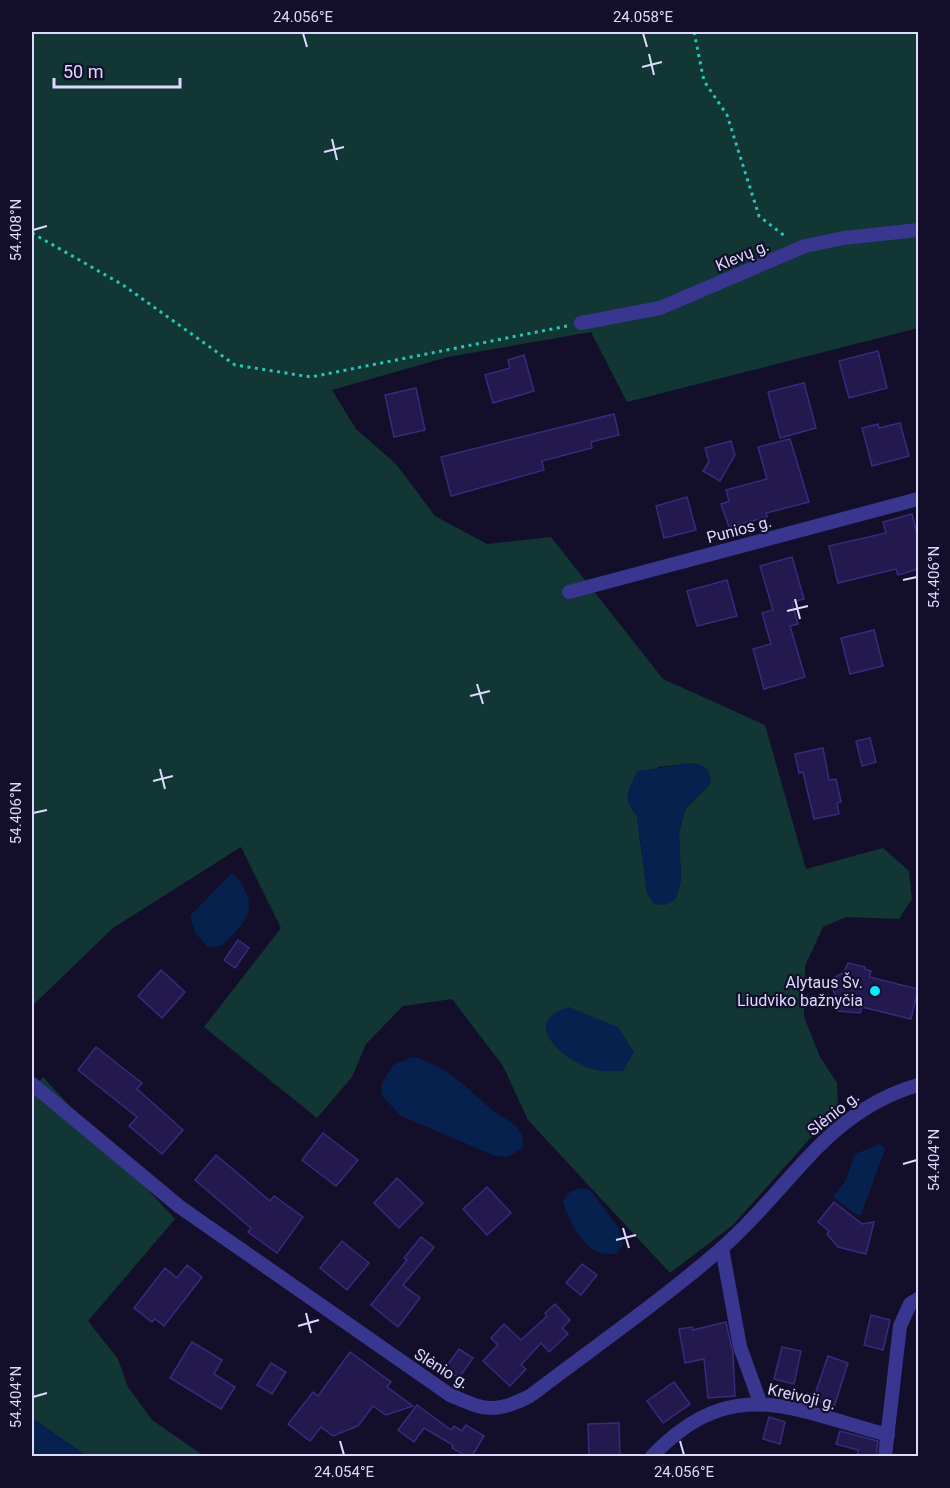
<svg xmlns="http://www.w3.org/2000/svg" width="950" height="1488" viewBox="0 0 950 1488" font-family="Roboto,sans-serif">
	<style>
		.green { fill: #113634; fill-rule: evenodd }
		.water { fill: #06214d }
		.building { fill: #23194e; stroke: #382a7c; stroke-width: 1.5 }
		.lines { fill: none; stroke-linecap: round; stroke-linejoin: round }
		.path { stroke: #26c6b9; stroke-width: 3; stroke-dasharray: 3 4.5; stroke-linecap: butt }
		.street { stroke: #38368e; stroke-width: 14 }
		.ticks { fill: none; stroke: #ddd9ff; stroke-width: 2 }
		.poi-dot { fill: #05ebff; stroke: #130f2b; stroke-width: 2 }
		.labels { text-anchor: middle; stroke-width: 4.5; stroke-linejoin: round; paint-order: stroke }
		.street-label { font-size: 16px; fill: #ddd9ff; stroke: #130f2b }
		.poi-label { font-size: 16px; fill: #ddd9ff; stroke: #130f2b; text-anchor: end }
		.neatline { fill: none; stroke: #ddd9ff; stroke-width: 2 }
		.ticks-label { font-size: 15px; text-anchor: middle; fill: #ddd9ff }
	</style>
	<rect width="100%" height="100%" fill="#130f2b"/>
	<g class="green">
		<path d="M 32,32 L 918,32 L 918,328 L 627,402 L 591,332 L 448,357 L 332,390 L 356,429 L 396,464 L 435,516 L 487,544 L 551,537 L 663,679 L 765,725 L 806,869 L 883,848 L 909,871 L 912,899 L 899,919 L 846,917 L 823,927 L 805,966 L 804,1017 L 820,1057 L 837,1083 L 838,1107 L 733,1225 L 670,1273 L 528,1120 L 503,1066 L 452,999 L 403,1006 L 366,1044 L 352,1077 L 317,1118 L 204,1027 L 281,928 L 241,847 L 113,928 L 32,1006 ZM 693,763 L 711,783 L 685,810 L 679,834 L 681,881 L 647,893 L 637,817 L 658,767 Z"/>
		<path d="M 43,1077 L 175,1219 L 88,1321 L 118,1359 L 128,1387 L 152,1420 L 204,1456 L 87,1456 L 32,1418 L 32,1089 Z"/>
	</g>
	<g class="water">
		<path d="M 693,763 C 706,765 710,770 711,783 L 685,810 L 679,834 L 681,881 L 676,899 L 665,905 L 654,904 L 647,893 L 637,817 L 629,805 L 627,794 L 637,771 Z"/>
		<path d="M 230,875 L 235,875 C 260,907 249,920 221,946 L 208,947 L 195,933 L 190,916 Z"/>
		<path d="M 569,1007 L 618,1027 L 634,1052 L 623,1071 C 614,1071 604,1072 595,1070 C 566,1062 516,1023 569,1007 Z"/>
		<path d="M 413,1057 C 448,1066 464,1086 490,1108 C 504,1120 526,1125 523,1148 L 507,1157 L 496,1156 L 401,1116 L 382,1096 L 381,1085 L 393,1065 Z"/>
		<path d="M 880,1144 L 885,1149 L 861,1215 L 857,1215 L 833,1197 L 846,1180 L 855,1154 Z"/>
		<path d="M 580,1188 L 590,1190 L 619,1228 L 623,1244 L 617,1253 C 590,1262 569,1224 563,1201 L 570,1192 Z"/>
		<path d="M 32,1418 L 87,1456 L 32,1456 Z"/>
	</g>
	<g class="building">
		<path d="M 878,351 L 887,388 L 849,398 L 839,361 Z"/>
		<path d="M 524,355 L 534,391 L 493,403 L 485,375 L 510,368 L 508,360 Z"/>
		<path d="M 804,383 L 816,428 L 780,438 L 768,392 Z"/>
		<path d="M 416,388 L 425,430 L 394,437 L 385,395 Z"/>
		<path d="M 614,414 L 619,435 L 591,442 L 592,448 L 542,461 L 544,470 L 451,496 L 441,457 Z"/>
		<path d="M 900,423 L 909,456 L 872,466 L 862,428 L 878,424 L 879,428 Z"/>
		<path d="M 790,439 L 809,502 L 766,513 L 767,517 L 729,527 L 721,504 L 729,501 L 726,490 L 767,479 L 758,447 Z"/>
		<path d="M 731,441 L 735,455 L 720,481 L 703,471 L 709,462 L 705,448 Z"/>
		<path d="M 687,497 L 696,530 L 664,538 L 656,506 Z"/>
		<path d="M 912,514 L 918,537 L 918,569 L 898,575 L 896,569 L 838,583 L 829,546 L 886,533 L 883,522 Z"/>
		<path d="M 792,557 L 804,599 L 792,602 L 798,624 L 790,626 L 805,677 L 764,689 L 753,649 L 771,644 L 762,613 L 773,610 L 760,566 Z"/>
		<path d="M 727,580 L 737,616 L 697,626 L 687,591 Z"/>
		<path d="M 874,630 L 883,666 L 850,674 L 841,638 Z"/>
		<path d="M 870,738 L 876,762 L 862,766 L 856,741 Z"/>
		<path d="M 823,748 L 829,780 L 836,779 L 841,802 L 837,803 L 839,814 L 814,819 L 803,772 L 799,773 L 795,754 Z"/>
		<path d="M 238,940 L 249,948 L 235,968 L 224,960 Z"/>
		<path d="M 848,963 L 865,967 L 864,969 L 871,971 L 869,977 L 918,989 L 911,1019 L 862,1007 L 860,1013 L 838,1011 L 837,999 L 831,985 L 834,978 L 844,972 Z"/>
		<path d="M 161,970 L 185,992 L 162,1018 L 138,996 Z"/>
		<path d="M 96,1047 L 142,1083 L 137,1089 L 183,1130 L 162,1154 L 129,1126 L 137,1117 L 78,1070 Z"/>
		<path d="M 323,1133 L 358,1160 L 336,1186 L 302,1160 Z"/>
		<path d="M 216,1155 L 270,1201 L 274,1196 L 303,1217 L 277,1253 L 248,1232 L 251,1228 L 195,1180 Z"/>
		<path d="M 397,1178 L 423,1203 L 399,1228 L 374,1203 Z"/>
		<path d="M 487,1187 L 511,1213 L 487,1235 L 463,1209 Z"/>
		<path d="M 834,1202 L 862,1224 L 874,1222 L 866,1254 L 838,1247 L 827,1234 L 829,1231 L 818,1222 Z"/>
		<path d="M 421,1237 L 434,1247 L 403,1285 L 420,1298 L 398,1327 L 371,1305 L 407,1260 L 404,1258 Z"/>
		<path d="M 342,1241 L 369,1263 L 347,1290 L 320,1268 Z"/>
		<path d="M 582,1264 L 597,1275 L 581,1295 L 566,1283 Z"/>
		<path d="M 187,1265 L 202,1277 L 164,1326 L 155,1319 L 152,1322 L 134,1308 L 165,1268 L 177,1278 Z"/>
		<path d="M 555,1304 L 570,1320 L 562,1328 L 568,1334 L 549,1352 L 541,1343 L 521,1365 L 526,1369 L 510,1386 L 483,1361 L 498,1345 L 491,1338 L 504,1324 L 521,1340 L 547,1316 L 545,1313 Z"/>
		<path d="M 871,1315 L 890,1320 L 883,1350 L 864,1345 Z"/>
		<path d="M 726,1322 L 733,1353 L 735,1396 L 708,1398 L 704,1359 L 685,1363 L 679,1329 L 692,1327 L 693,1330 Z"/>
		<path d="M 192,1342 L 222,1360 L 214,1374 L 235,1387 L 221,1409 L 170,1378 Z"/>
		<path d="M 782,1347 L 801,1351 L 794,1384 L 774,1379 Z"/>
		<path d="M 459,1349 L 473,1358 L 459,1378 L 445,1368 Z"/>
		<path d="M 350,1352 L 391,1382 L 387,1387 L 413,1406 L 386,1415 L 373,1406 L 358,1426 L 333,1436 L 321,1427 L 310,1441 L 288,1424 L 313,1392 L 318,1396 Z"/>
		<path d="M 828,1356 L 848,1363 L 834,1407 L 813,1400 Z"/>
		<path d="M 271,1363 L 286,1372 L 272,1394 L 257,1385 Z"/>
		<path d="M 674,1382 L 690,1404 L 663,1423 L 647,1401 Z"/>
		<path d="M 417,1405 L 451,1430 L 454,1426 L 462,1431 L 466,1425 L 484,1436 L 472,1456 L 466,1456 L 452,1448 L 453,1445 L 424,1428 L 414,1442 L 398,1430 Z"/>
		<path d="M 769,1417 L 785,1422 L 780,1444 L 763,1439 Z"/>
		<path d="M 619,1423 L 620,1456 L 589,1456 L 588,1424 Z"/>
		<path d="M 840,1431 L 878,1441 L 876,1456 L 857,1456 L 858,1450 L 836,1444 Z"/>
	</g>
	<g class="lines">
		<g class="path">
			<path d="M 694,32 L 704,81 L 727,115 L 759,216 L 786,237"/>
			<path d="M 32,233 L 123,285 L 235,365 L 311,377 L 567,326"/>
		</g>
		<g class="street">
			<path d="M 581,323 L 660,308 L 805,246 L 844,238 L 918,230"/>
			<path d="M 569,592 L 918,499"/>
			<path d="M 32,1084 L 180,1207 L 450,1395 C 485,1410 495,1414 530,1396 C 594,1347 661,1301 722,1248 C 790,1189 825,1112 918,1085"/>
			<path d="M 722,1248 L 740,1347 L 760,1402"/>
			<path d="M 652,1456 C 732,1373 791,1409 888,1435"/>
			<path d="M 885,1456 L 900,1326 L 910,1304 L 918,1299"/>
		</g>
	</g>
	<path class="ticks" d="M 303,33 L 307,47M 643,33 L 647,47M 649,54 L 654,75M 642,67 L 662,62M 332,139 L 337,160M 324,152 L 344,147M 33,230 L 47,226M 903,580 L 917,577M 795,599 L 800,619M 787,611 L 808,606M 477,684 L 483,704M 470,696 L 490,691M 160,769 L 165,789M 153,781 L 173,776M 33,813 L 47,810M 903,1164 L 917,1160M 623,1228 L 629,1248M 616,1240 L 636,1235M 306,1313 L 311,1333M 298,1326 L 319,1320M 33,1397 L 47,1393M 340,1441 L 344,1455M 680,1441 L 684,1455"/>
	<circle class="poi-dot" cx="875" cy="991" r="6"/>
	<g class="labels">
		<g class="street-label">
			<text transform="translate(742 255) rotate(-23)" y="6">Klevų g.</text>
			<text transform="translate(739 529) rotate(-15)" y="6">Punios g.</text>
			<text transform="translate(833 1113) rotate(-38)" y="6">Slėnio g.</text>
			<text transform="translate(442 1368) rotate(32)" y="6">Slėnio g.</text>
			<text transform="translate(802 1396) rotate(13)" y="6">Kreivoji g.</text>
		</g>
		<g class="poi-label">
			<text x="863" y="988">Alytaus Šv.<tspan x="863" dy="18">Liudviko bažnyčia</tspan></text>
		</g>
	</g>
	<rect width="950" height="1488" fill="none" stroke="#130f2b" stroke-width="66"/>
	<path d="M54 78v9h126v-9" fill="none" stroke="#ddd9ff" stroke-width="3"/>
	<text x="63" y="78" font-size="18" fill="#ddd9ff" stroke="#130f2b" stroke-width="4.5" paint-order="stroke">50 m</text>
	<rect x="33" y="33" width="884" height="1422" class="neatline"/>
	<g class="ticks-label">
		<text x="303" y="22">24.056°E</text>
		<text x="643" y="22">24.058°E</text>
		<text transform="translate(16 230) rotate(-90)" y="5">54.408°N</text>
		<text transform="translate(934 577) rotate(-90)" y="5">54.406°N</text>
		<text transform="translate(16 813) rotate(-90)" y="5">54.406°N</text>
		<text transform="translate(934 1160) rotate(-90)" y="5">54.404°N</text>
		<text transform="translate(16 1397) rotate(-90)" y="5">54.404°N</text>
		<text x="344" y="1477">24.054°E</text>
		<text x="684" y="1477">24.056°E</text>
	</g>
</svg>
